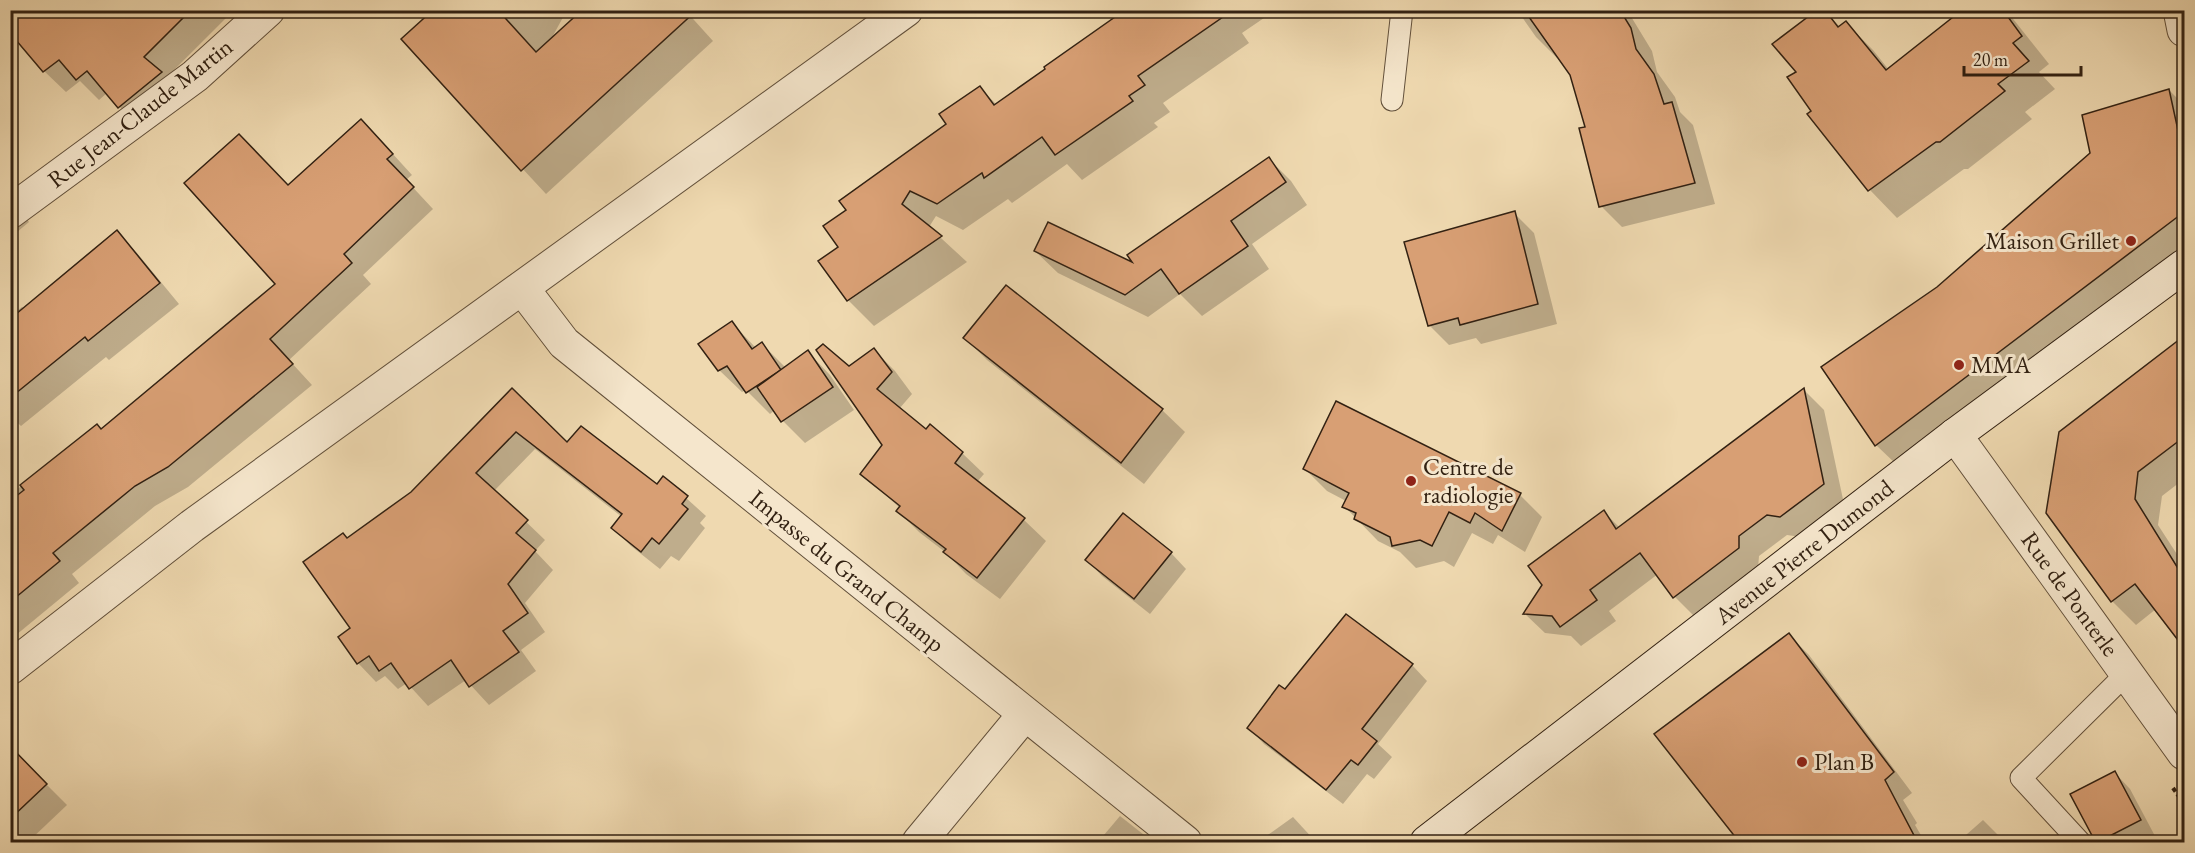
<svg xmlns="http://www.w3.org/2000/svg" width="2195" height="853" viewBox="0 0 2195 853" font-family="'EB Garamond',serif">
	<style>
		.shadow { fill: #0003 }
		.building { fill: #d89f74; stroke: #322112; stroke-width: 1.5 }
		.lines { fill: none; stroke-linecap: round; stroke-linejoin: round }
		.lane-casing { stroke: #614f3a; stroke-width: 23 }
		.street-casing { stroke: #614f3a; stroke-width: 35 }
		.secondary-casing { stroke: #322112; stroke-width: 35 }
		.path { stroke: #322112; stroke-width: 4; stroke-dasharray: 4.5 3; stroke-linecap: butt }
		.lane { stroke: #f5e6cc; stroke-width: 21 }
		.street { stroke: #f5e6cc; stroke-width: 33 }
		.secondary { stroke: #f5e6cc; stroke-width: 33 }
		.poi-dot { fill: #8f2418; stroke: #f5e6cc; stroke-width: 2 }
		.labels { text-anchor: middle; stroke-width: 6; stroke-linejoin: round; paint-order: stroke }
		.street-label { font-size: 24px; fill: #322112; stroke: #f5e6cc }
		.poi-label { font-size: 24px; fill: #322112; stroke: #f5e6cc; text-anchor: start }
	</style>
	<rect width="100%" height="100%" fill="#efd9b0"/>
	<filter id="stains"><feTurbulence type="fractalNoise" baseFrequency=".00333" numOctaves="4"/><feColorMatrix values="0 0 0 0 .2 0 0 0 0 .09 0 0 0 0 .02 0 0 0 .5 -.17"/></filter>
	<radialGradient id="worn" r=".72"><stop offset=".6" stop-color="#630" stop-opacity="0"/><stop offset="1" stop-color="#630" stop-opacity=".3"/></radialGradient>
	<g class="shadow">
		<path d="M 13,10 L 234,10 L 166,78 L 140,129 L 107,93 L 99,100 L 80,81 L 66,92 L 44,71 Z"/>
		<path d="M 434,10 L 567,10 L 549,43 L 685,10 L 713,41 L 546,194 L 403,40 Z"/>
		<path d="M 1120,10 L 1258,10 L 1264,18 L 1242,33 L 1249,43 L 1163,103 L 1170,112 L 1154,123 L 1158,127 L 1082,180 L 1067,164 L 1012,203 L 1008,199 L 963,230 L 936,216 L 929,227 L 967,262 L 874,326 L 848,300 L 840,248 L 848,210 L 948,124 L 980,88 L 997,105 L 1113,21 L 1110,17 Z"/>
		<path d="M 1517,10 L 1627,10 L 1652,51 L 1657,72 L 1675,97 L 1680,112 L 1693,125 L 1715,204 L 1622,227 L 1601,206 L 1587,128 L 1572,75 L 1559,57 L 1557,58 L 1536,37 Z"/>
		<path d="M 1824,10 L 1840,27 L 1846,23 L 1873,50 L 1889,70 L 1965,10 L 2006,10 L 2049,64 L 2039,72 L 2055,89 L 2025,112 L 2032,119 L 1968,169 L 1964,169 L 1897,218 L 1870,190 L 1809,114 L 1813,111 L 1798,72 Z"/>
		<path d="M 2169,90 L 2184,105 L 2184,248 L 1897,465 L 1876,445 L 1938,289 L 2091,154 L 2084,116 Z"/>
		<path d="M 381,141 L 412,175 L 406,180 L 433,209 L 363,275 L 371,284 L 289,360 L 312,385 L 188,487 L 155,506 L 72,574 L 79,583 L 10,640 L 10,495 L 97,426 L 102,431 L 277,284 L 288,187 Z"/>
		<path d="M 1269,159 L 1291,181 L 1307,205 L 1252,244 L 1269,269 L 1202,316 L 1180,294 L 1148,317 L 1058,273 L 1035,251 L 1137,266 Z"/>
		<path d="M 10,176 L 17,184 L 10,189 Z"/>
		<path d="M 10,196 L 29,222 L 10,238 Z"/>
		<path d="M 1514,213 L 1534,233 L 1557,324 L 1481,344 L 1476,338 L 1449,345 L 1429,325 Z"/>
		<path d="M 117,232 L 137,253 L 179,304 L 109,360 L 106,357 L 21,426 L 10,416 L 10,316 L 22,307 L 25,309 Z"/>
		<path d="M 1006,288 L 1162,410 L 1185,432 L 1144,484 L 987,360 L 965,338 Z"/>
		<path d="M 732,323 L 756,348 L 762,344 L 786,368 L 808,352 L 830,375 L 854,410 L 805,443 L 783,421 L 775,410 L 770,414 L 746,390 L 742,392 L 719,370 Z"/>
		<path d="M 2184,338 L 2184,479 L 2162,496 L 2158,525 L 2184,565 L 2184,646 L 2156,609 L 2136,625 L 2112,601 L 2060,433 Z"/>
		<path d="M 874,350 L 895,371 L 912,394 L 899,409 L 926,431 L 930,427 L 962,453 L 984,474 L 977,482 L 1024,520 L 1046,541 L 1000,599 L 966,574 L 945,552 L 919,532 L 898,511 L 900,508 L 862,474 L 884,445 L 849,368 Z"/>
		<path d="M 512,390 L 567,444 L 657,486 L 664,478 L 706,516 L 700,523 L 705,528 L 679,561 L 671,556 L 660,569 L 631,546 L 613,528 L 622,517 L 535,449 L 494,491 L 545,540 L 535,551 L 553,570 L 525,603 L 545,632 L 521,650 L 536,671 L 489,705 L 466,680 L 428,706 L 407,683 L 398,689 L 385,676 L 376,682 L 358,663 L 340,637 L 353,629 L 347,539 L 412,493 Z"/>
		<path d="M 1804,390 L 1824,410 L 1844,504 L 1801,537 L 1787,535 L 1759,556 L 1758,569 L 1695,617 L 1675,597 L 1658,574 L 1609,611 L 1616,621 L 1581,646 L 1571,636 L 1545,633 L 1525,614 L 1604,512 L 1620,528 Z"/>
		<path d="M 1305,469 L 1520,495 L 1542,517 L 1525,552 L 1498,535 L 1493,544 L 1472,533 L 1454,567 L 1444,561 L 1416,568 L 1400,552 L 1378,541 L 1344,506 L 1346,501 L 1327,491 Z"/>
		<path d="M 1171,553 L 1186,569 L 1150,614 L 1102,576 L 1087,560 Z"/>
		<path d="M 1789,635 L 1809,655 L 1912,793 L 1903,800 L 1917,823 L 1915,825 L 1925,842 L 1741,842 Z"/>
		<path d="M 1412,665 L 1427,681 L 1378,744 L 1392,757 L 1374,779 L 1367,774 L 1343,804 L 1264,744 L 1249,728 L 1285,691 Z"/>
		<path d="M 10,748 L 67,805 L 28,842 L 10,842 Z"/>
		<path d="M 2115,773 L 2130,789 L 2155,836 L 2143,842 L 2097,842 L 2072,795 Z"/>
		<path d="M 1120,816 L 1153,842 L 1098,842 Z"/>
		<path d="M 1293,817 L 1316,842 L 1258,842 Z"/>
		<path d="M 1983,820 L 2005,842 L 1958,842 Z"/>
	</g>
	<g class="building">
		<path d="M 10,10 L 191,10 L 144,57 L 162,72 L 118,108 L 87,71 L 76,80 L 59,60 L 43,72 L 10,33 Z"/>
		<path d="M 433,10 L 498,10 L 536,52 L 582,10 L 697,10 L 521,171 L 401,39 Z"/>
		<path d="M 1125,10 L 1233,10 L 1138,76 L 1145,85 L 1129,96 L 1133,101 L 1055,155 L 1042,137 L 984,178 L 982,173 L 937,204 L 910,191 L 902,204 L 942,236 L 847,301 L 818,261 L 838,247 L 823,226 L 846,210 L 839,201 L 946,124 L 939,114 L 980,86 L 994,105 L 1045,69 L 1044,67 Z"/>
		<path d="M 1524,10 L 1620,10 L 1631,28 L 1636,49 L 1654,74 L 1664,104 L 1672,102 L 1695,183 L 1599,207 L 1579,128 L 1585,127 L 1570,75 Z"/>
		<path d="M 1817,10 L 1825,10 L 1838,27 L 1846,21 L 1886,70 L 1962,10 L 2003,10 L 2022,36 L 2013,43 L 2029,61 L 1998,84 L 2005,91 L 1940,142 L 1936,142 L 1868,191 L 1807,114 L 1811,111 L 1787,77 L 1796,72 L 1772,44 Z"/>
		<path d="M 2169,89 L 2184,158 L 2184,212 L 1875,446 L 1821,367 L 1937,287 L 2090,153 L 2082,115 Z"/>
		<path d="M 361,119 L 393,154 L 387,159 L 414,187 L 344,254 L 352,263 L 270,339 L 293,364 L 168,467 L 135,486 L 53,553 L 60,561 L 10,602 L 10,501 L 24,490 L 20,485 L 97,424 L 101,429 L 275,284 L 184,183 L 239,134 L 288,185 Z"/>
		<path d="M 1269,157 L 1286,182 L 1231,221 L 1248,246 L 1179,294 L 1161,269 L 1125,295 L 1034,251 L 1048,222 L 1132,262 L 1127,255 Z"/>
		<path d="M 1515,211 L 1538,304 L 1460,325 L 1458,318 L 1428,326 L 1404,242 Z"/>
		<path d="M 117,230 L 160,283 L 88,341 L 85,337 L 10,398 L 10,319 Z"/>
		<path d="M 1006,285 L 1163,409 L 1121,463 L 963,338 Z"/>
		<path d="M 732,321 L 752,349 L 762,342 L 781,370 L 746,393 L 727,366 L 718,371 L 698,344 Z"/>
		<path d="M 2184,336 L 2184,437 L 2138,472 L 2135,499 L 2184,578 L 2184,648 L 2135,584 L 2111,602 L 2046,513 L 2059,432 Z"/>
		<path d="M 823,344 L 849,366 L 874,348 L 892,372 L 877,389 L 926,429 L 930,424 L 963,452 L 955,463 L 1025,518 L 977,578 L 943,552 L 946,549 L 896,511 L 900,506 L 860,474 L 882,445 L 816,350 Z"/>
		<path d="M 808,350 L 833,387 L 781,422 L 757,387 Z"/>
		<path d="M 512,388 L 567,442 L 581,426 L 657,484 L 663,476 L 688,496 L 682,504 L 688,509 L 659,544 L 652,538 L 641,552 L 611,528 L 622,514 L 516,432 L 476,473 L 528,520 L 516,533 L 536,550 L 508,584 L 528,613 L 503,631 L 519,652 L 469,687 L 451,660 L 409,689 L 391,663 L 379,671 L 369,656 L 357,664 L 338,637 L 350,628 L 303,562 L 343,533 L 347,538 L 411,492 Z"/>
		<path d="M 1804,388 L 1824,484 L 1780,517 L 1767,515 L 1739,536 L 1739,548 L 1673,598 L 1640,553 L 1590,590 L 1597,600 L 1560,627 L 1552,616 L 1523,614 L 1542,585 L 1528,566 L 1604,510 L 1616,529 Z"/>
		<path d="M 1336,401 L 1521,493 L 1502,531 L 1475,513 L 1470,523 L 1449,512 L 1432,546 L 1420,540 L 1392,546 L 1390,537 L 1354,519 L 1356,513 L 1342,507 L 1349,493 L 1303,469 Z"/>
		<path d="M 1123,513 L 1172,552 L 1134,599 L 1085,560 Z"/>
		<path d="M 1346,614 L 1413,664 L 1362,729 L 1377,741 L 1358,765 L 1351,760 L 1326,790 L 1247,728 L 1279,685 L 1285,689 Z"/>
		<path d="M 1789,633 L 1894,772 L 1885,780 L 1918,843 L 1740,843 L 1654,734 Z"/>
		<path d="M 10,746 L 47,784 L 10,819 Z"/>
		<path d="M 2115,771 L 2141,820 L 2096,843 L 2070,794 Z"/>
	</g>
	<g class="lines">
		<defs>
			<g id="lane">
				<path d="M 1392,100 L 1402,10"/>
				<path d="M 2080,842 L 2021,778 L 2127,673"/>
			</g>
			<g id="street">
				<path d="M 2180,10 L 2184,30"/>
				<path d="M 10,212 L 195,76 L 268,10"/>
				<path d="M 522,288 L 564,343 L 1185,842"/>
				<path d="M 1955,435 L 2184,753"/>
				<path d="M 10,668 L 192,526 L 906,10"/>
				<path d="M 919,842 L 1024,715"/>
			</g>
			<path id="secondary" d="M 1427,842 L 1955,435 L 2184,266"/>
		</defs>
		<use href="#lane" class="lane-casing"/>
		<use href="#street" class="street-casing"/>
		<use href="#secondary" class="secondary-casing"/>
		<path class="path" d="M 2173,788 L 2184,804"/>
		<use href="#lane" class="lane"/>
		<use href="#street" class="street"/>
		<use href="#secondary" class="secondary"/>
	</g>
	<g class="poi-dot">
		<circle cx="2131" cy="241" r="6"/>
		<circle cx="1959" cy="365" r="6"/>
		<circle cx="1411" cy="481" r="6"/>
		<circle cx="1802" cy="762" r="6"/>
	</g>
	<g class="labels">
		<g class="street-label">
			<text transform="translate(140 113) rotate(-38)" y="8">Rue Jean-Claude Martin</text>
			<text transform="translate(1804 552) rotate(-38)" y="8">Avenue Pierre Dumond</text>
			<text transform="translate(847 571) rotate(39)" y="8">Impasse du Grand Champ</text>
			<text transform="translate(2070 594) rotate(54)" y="8">Rue de Ponterle</text>
		</g>
		<g class="poi-label">
			<text x="2119" y="249" text-anchor="end">Maison Grillet</text>
			<text x="1971" y="373">MMA</text>
			<text x="1423" y="475">Centre de<tspan x="1423" dy="28">radiologie</tspan></text>
			<text x="1814" y="770">Plan B</text>
		</g>
	</g>
	<rect width="2195" height="853" fill="none" stroke="#efd9b0" stroke-width="36"/>
	<rect x="12" y="12" width="2171" height="829" fill="none" stroke="#322112" stroke-width="3"/>
	<rect x="18" y="18" width="2159" height="817" fill="none" stroke="#322112" stroke-width="1.5"/>
	<path d="M1964 66v9h117v-9" fill="none" stroke="#322112" stroke-width="3"/>
	<text x="1973" y="66" font-size="18" fill="#322112" stroke="#f5e6cc" stroke-width="4.5" paint-order="stroke">20 m</text>
	<rect width="100%" height="100%" filter="url(#stains)"/>
	<rect width="100%" height="100%" fill="url(#worn)"/>
</svg>
